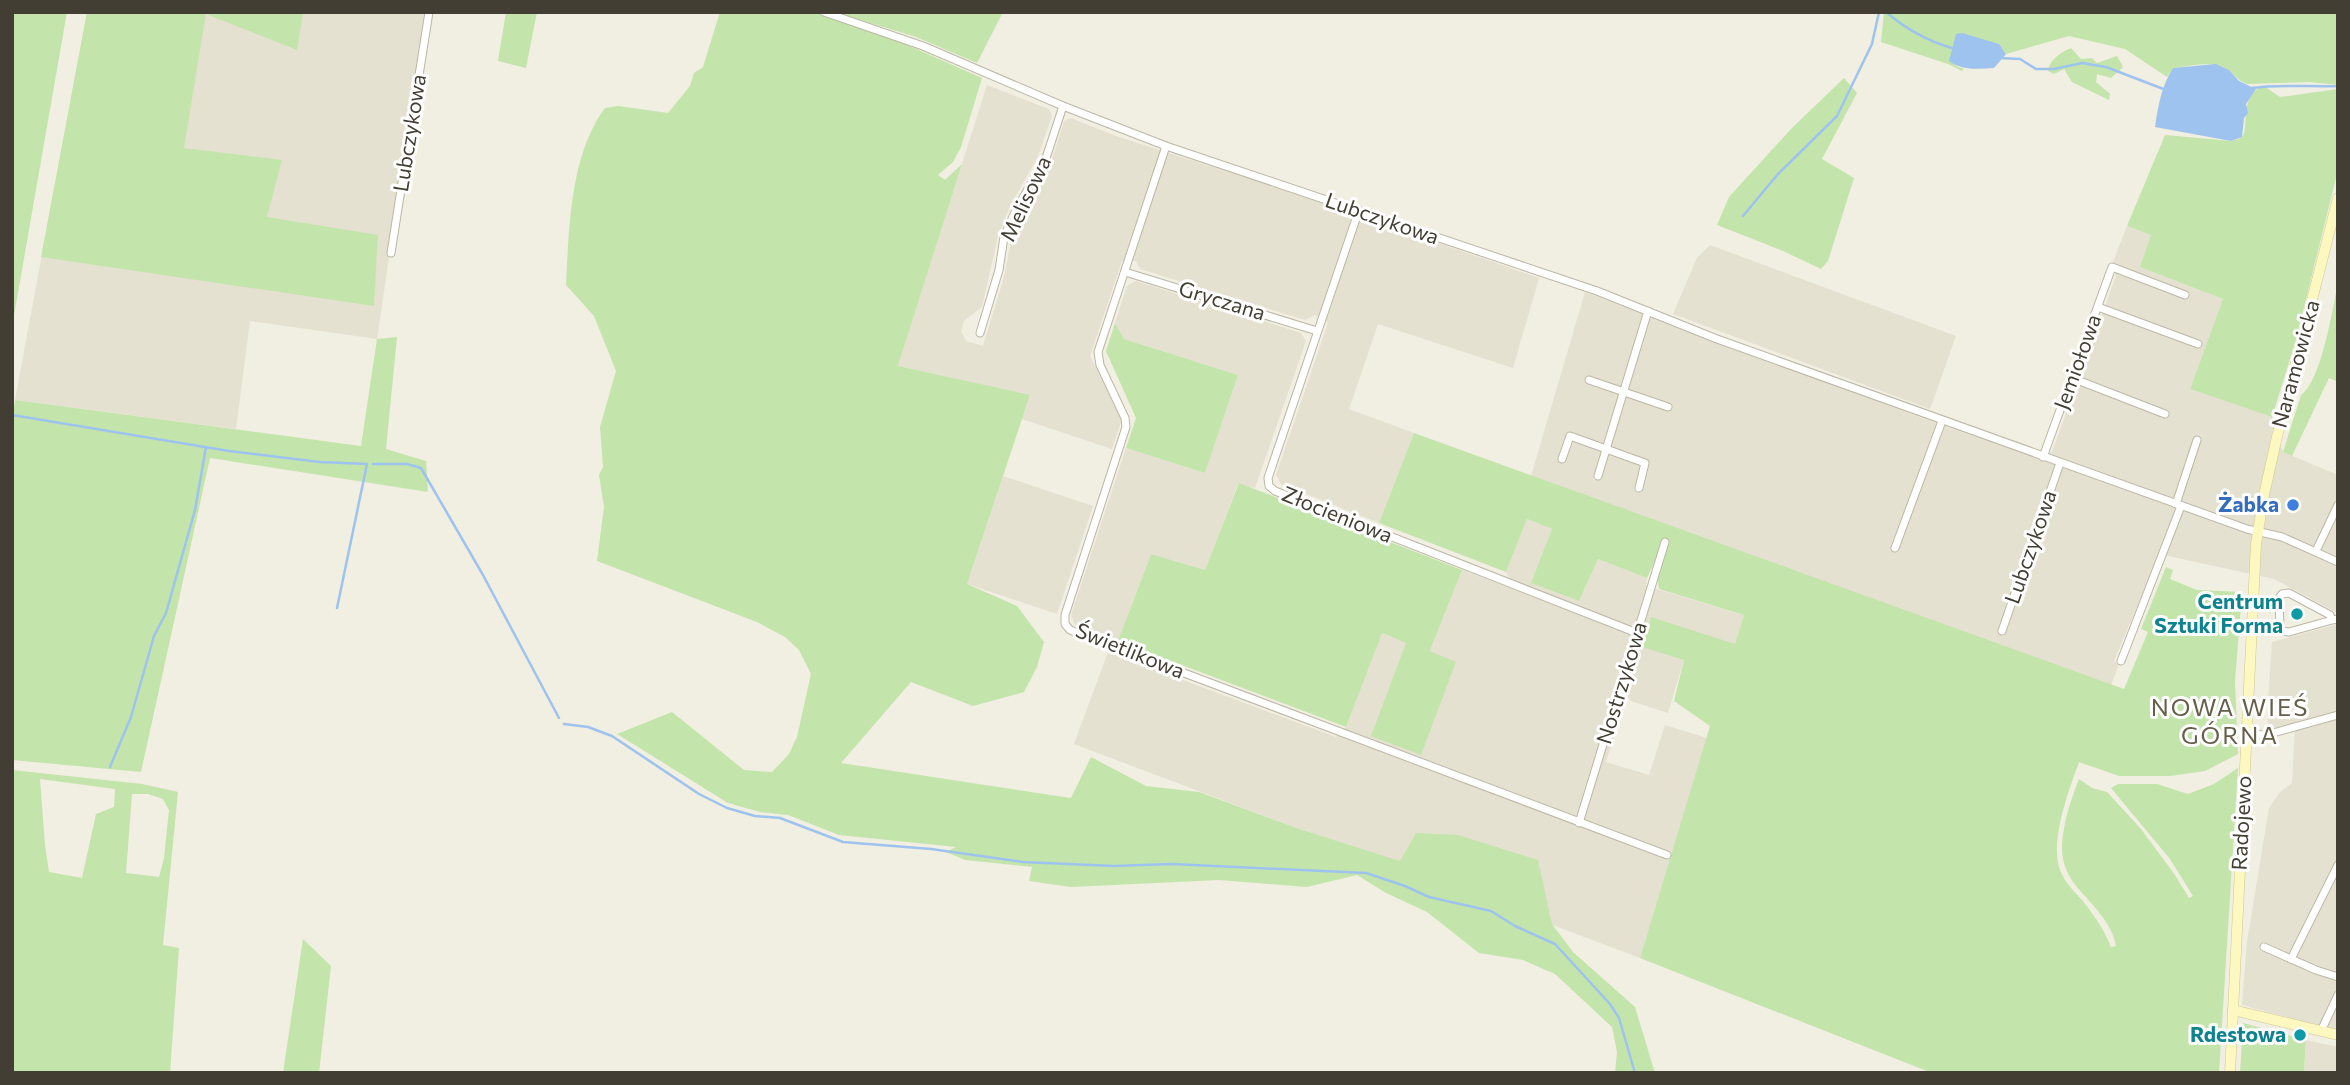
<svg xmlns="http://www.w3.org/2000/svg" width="2350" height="1085" viewBox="0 0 2350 1085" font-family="Commissioner,sans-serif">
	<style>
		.residential { fill: #e5e1d0 }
		.green { fill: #c3e5ab; fill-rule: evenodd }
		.water { fill: #9ec3ee }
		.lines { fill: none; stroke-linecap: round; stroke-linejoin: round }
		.stream { stroke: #9ec3ee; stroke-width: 2.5 }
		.street-casing { stroke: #bcb7a5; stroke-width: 9 }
		.secondary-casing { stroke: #d1c892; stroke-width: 11 }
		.street { stroke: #fff; stroke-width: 7 }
		.secondary { stroke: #fdf7c0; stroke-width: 10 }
		.shop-dot { fill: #3f7fe0; stroke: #fff; stroke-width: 2.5 }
		.culture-dot { fill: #0f9aa8; stroke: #fff; stroke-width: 2.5 }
		.labels { text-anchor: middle; stroke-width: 6; stroke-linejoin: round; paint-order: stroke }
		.street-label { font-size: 21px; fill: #423e33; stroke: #fff }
		.shop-label { font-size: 21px; font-weight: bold; fill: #366cbe; stroke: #fff; text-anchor: end }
		.culture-label { font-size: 21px; font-weight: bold; fill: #0d838f; stroke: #fff; text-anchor: end }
		.quarter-label { font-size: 24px; letter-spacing: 2px; fill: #655e4a; stroke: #fff }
	</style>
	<rect width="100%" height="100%" fill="#f1eee2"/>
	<g class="residential">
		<path d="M 87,12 L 425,12 L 377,339 L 250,321 L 236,429 L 15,400 Z"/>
		<path d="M 987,85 L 1049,109 L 1052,116 L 1037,159 L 1011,204 L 998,236 L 982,307 L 964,321 L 961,331 L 966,341 L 983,346 L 1004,277 L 1011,241 L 1023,210 L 1050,166 L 1064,121 L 1071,118 L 1116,136 L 1309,198 L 1539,278 L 1513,368 L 1378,324 L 1349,409 L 1414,433 L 1379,523 L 1281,484 L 1276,475 L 1328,323 L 1315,315 L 1305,320 L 1140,269 L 1136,261 L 1122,261 L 1090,356 L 1122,419 L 1112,449 L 1022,419 L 1030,396 L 898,366 Z"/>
		<path d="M 2127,226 L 2151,235 L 2141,267 L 2223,299 L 2190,389 L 2272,417 L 2283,452 L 2338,475 L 2338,613 L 2274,579 L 2159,554 L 2114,661 L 2119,664 L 2111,685 L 1531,476 L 1585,292 L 1938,424 L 2034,457 L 2052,452 L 2116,276 L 2113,262 Z"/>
		<path d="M 1710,245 L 1956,336 L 1930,409 L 1673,314 L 1697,258 Z"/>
		<path d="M 1136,281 L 1301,333 L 1306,341 L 1255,488 L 1238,484 L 1205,570 L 1151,554 L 1118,641 L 1075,625 L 1071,615 L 1126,448 L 1205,473 L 1238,375 L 1124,339 L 1115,323 L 1127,286 Z"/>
		<path d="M 1003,476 L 1093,506 L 1057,614 L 967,584 Z"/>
		<path d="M 1527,519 L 1552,529 L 1532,583 L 1579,601 L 1598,559 L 1647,578 L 1646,586 L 1744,615 L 1735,644 L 1684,660 L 1668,713 L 1631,701 L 1627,696 L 1606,762 L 1649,775 L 1665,725 L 1707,738 L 1640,958 L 1074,744 L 1108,652 L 1336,737 L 1346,727 L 1381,633 L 1456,662 L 1430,652 L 1462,570 L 1518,591 L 1506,572 Z"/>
		<path d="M 2338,624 L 2338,1031 L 2242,1005 L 2247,942 L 2269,808 L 2280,792 L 2292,783 L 2295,724 L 2269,729 L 2267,715 L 2272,642 Z"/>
		<path d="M 2306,1040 L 2338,1047 L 2338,1073 L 2304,1073 Z"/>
	</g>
	<g class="green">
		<path d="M 12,12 L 67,12 L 12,327 Z"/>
		<path d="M 87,12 L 303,12 L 297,50 L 206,14 L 184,148 L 282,160 L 267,217 L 378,235 L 374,306 L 41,257 Z"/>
		<path d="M 506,12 L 537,12 L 526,68 L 498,61 Z"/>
		<path d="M 720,12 L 815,12 L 896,40 L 982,78 L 961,147 L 953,162 L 938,175 L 945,180 L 962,164 L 898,366 L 1030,395 L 967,584 L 1017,606 L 1044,642 L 1037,667 L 1024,692 L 973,706 L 911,682 L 841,763 L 1071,798 L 1091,757 L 1146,786 L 1199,792 L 1302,830 L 1400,861 L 1416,833 L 1458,835 L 1538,860 L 1552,924 L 1573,952 L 1635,1007 L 1655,1073 L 1615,1073 L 1617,1052 L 1612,1027 L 1555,974 L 1523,960 L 1479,953 L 1427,912 L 1386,893 L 1357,875 L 1307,887 L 1219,880 L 1071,887 L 1029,881 L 1032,867 L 965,860 L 946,852 L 956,847 L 839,835 L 788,815 L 760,812 L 728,803 L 617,734 L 672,712 L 744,770 L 772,772 L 789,754 L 797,737 L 811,674 L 799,650 L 785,637 L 757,622 L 597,561 L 604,507 L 599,475 L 603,467 L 600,427 L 616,371 L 594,316 L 566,285 C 569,228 570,155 605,108 L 618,106 L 668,113 L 690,86 L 694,73 L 703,67 Z"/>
		<path d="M 835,12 L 1003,12 L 977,63 L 916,37 Z"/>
		<path d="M 1884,12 L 2338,12 L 2338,85 L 2309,82 L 2247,84 C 2239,81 2236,76 2229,71 C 2215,59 2191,66 2173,68 L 2167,77 L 2125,49 L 2069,36 L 2006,54 L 1999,44 L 1994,43 L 1954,65 L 1964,69 L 1962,71 L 1948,64 L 1881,42 Z"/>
		<path d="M 2071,48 L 2081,59 L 2092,58 L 2097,63 L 2117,56 L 2123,67 L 2111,78 L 2097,74 L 2096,82 L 2110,94 L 2109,100 L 2072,82 L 2064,69 L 2054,74 L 2048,71 C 2049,60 2061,52 2071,48 Z"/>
		<path d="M 1844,78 L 1857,93 L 1822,159 L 1854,178 L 1828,261 L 1821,269 L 1783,251 L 1717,225 L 1729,197 L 1791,129 Z"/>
		<path d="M 2264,86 L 2280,97 L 2338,89 L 2336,178 L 2295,343 L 2272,417 L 2190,389 L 2223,299 L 2140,267 L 2151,235 L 2127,226 L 2165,135 L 2231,141 C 2234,140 2240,139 2242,137 C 2250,128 2238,94 2264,86 Z"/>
		<path d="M 2338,282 L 2338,382 L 2329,378 L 2292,456 L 2283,452 L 2301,395 C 2321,382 2333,308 2338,282 Z"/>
		<path d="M 1115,323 L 1124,339 L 1238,375 L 1205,473 L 1126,448 L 1136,418 L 1106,351 Z"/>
		<path d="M 397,337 L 386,449 L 426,461 L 428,492 L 210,458 L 141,772 L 12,760 L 12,422 L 15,400 L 361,446 L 377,339 Z"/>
		<path d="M 1414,433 L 2124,689 L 2148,632 L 2141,629 L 2166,567 L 2173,570 L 2170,579 L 2197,590 L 2242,592 L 2235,682 L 2238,754 L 2205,771 L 2170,776 L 2119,776 L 2079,762 C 2069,790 2047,847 2062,874 C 2066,884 2075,892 2082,900 C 2094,915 2104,929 2111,947 L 2116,946 C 2113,929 2103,917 2092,904 C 2083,893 2071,883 2066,869 C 2055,845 2070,802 2079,779 L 2092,788 L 2107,792 L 2141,829 L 2175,875 L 2189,898 L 2193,896 L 2170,859 L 2111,788 L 2118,784 L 2157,784 L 2188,794 L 2214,784 L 2238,768 L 2219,1073 L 1932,1073 L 1640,958 L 1710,726 L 1674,701 L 1684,660 L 1642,647 L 1651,617 L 1735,644 L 1744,615 L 1659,589 L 1655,561 L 1647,578 L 1598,559 L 1579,601 L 1531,583 L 1552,529 L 1527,519 L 1506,572 L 1379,523 Z"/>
		<path d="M 1239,483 L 1462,570 L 1430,651 L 1456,662 L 1421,755 L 1371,736 L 1406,643 L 1382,633 L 1346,727 L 1118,641 L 1151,554 L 1205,570 Z"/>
		<path d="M 12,770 L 142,784 L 178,792 L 163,945 L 179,948 L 170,1073 L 12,1073 ZM 40,779 L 115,789 L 114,807 L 96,814 L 82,878 L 49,872 L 45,845 ZM 132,794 L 148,794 L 163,799 L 169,810 L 164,858 L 159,877 L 126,873 Z"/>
		<path d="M 303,939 L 331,966 L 319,1073 L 283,1073 Z"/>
		<path d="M 2243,1023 L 2306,1040 L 2304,1073 L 2240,1073 Z"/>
	</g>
	<g class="water">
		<path d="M 1962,33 L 1999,44 L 2006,54 L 1994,68 C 1978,69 1963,71 1949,61 L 1956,34 Z"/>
		<path d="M 2216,64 L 2229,70 L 2239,81 L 2256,89 L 2246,104 L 2248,113 L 2244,118 L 2242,137 L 2231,141 L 2155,127 C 2158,106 2162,85 2173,68 Z"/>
	</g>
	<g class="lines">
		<g class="stream">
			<path d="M 1886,12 C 1906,29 1927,41 1952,48"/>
			<path d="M 2000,58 L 2020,59 L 2036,69 L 2054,69 L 2082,63 L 2106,67 L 2166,90"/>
			<path d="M 2252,88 C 2279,84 2310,87 2338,86"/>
			<path d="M 1743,216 L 1778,174 L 1837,116 L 1872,44 L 1879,12"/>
			<path d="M 12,415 L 229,451 L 320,462 L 367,464 L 337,608"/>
			<path d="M 373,464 L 407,464 L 421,468 L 483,575 L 559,718"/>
			<path d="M 564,724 L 588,727 L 612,736 L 699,794 L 727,808 L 755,816 L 780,818 L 843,842 L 931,849 L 1023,862 L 1113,866 L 1172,864 L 1366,873 L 1405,886 L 1429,897 L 1491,911 L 1515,926 L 1555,944 L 1610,1004 L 1619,1018 L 1635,1073"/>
			<path d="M 110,767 L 131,717 L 154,636 L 166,613 L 195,510 L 206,447"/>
		</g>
		<defs>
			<g id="street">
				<path d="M 824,12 L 923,46 L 1063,106 L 1166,146 L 1597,291 L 1717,339 L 2247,529 L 2282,537 L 2338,562"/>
				<path d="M 1166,146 L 1098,352 L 1100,365 L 1125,418 L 1126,427 L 1065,615 L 1065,624 L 1070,630 L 1667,855"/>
				<path d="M 1359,210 L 1268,478 L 1269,486 L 1275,491 L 1637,633"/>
				<path d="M 391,253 L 429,12"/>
				<path d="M 1125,272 L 1317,331"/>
				<path d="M 2098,307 L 2198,344"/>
				<path d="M 980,333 L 999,270 L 1004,237 L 1016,210 L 1046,158 L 1063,106"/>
				<path d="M 2072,378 L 2165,414"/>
				<path d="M 1589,380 L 1668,407"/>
				<path d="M 2043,457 L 2112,267 L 2185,295"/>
				<path d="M 1562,459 L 1570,436 L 1645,463 L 1639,488"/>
				<path d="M 1598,476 L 1648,311"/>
				<path d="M 2176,504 L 2197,440"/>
				<path d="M 1895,548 L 1942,421"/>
				<path d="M 2316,551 L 2338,505"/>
				<path d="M 2332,620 L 2330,615 L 2289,593 L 2282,594 L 2279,598 L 2280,628 L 2283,631 L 2289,632 L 2332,620 L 2338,619"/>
				<path d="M 2002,631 L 2060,463"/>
				<path d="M 2121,661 L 2181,506"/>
				<path d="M 2246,734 L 2266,735 L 2338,715"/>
				<path d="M 1579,823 L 1665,542"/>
				<path d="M 2264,947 L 2316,970 L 2338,977"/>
				<path d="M 2291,959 L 2338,865"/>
				<path d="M 2321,1031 L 2338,995"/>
			</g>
			<g id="secondary">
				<path d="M 2233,1010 L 2338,1035"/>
				<path d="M 2230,1073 L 2256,544 L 2264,495 L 2276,441 L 2338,198"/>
			</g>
		</defs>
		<use href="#street" class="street-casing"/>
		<use href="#secondary" class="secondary-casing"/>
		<use href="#street" class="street"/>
		<use href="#secondary" class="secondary"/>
	</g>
	<circle class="shop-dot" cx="2293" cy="505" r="7"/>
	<g class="culture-dot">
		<circle cx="2297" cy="614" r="7"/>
		<circle cx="2300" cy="1035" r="7"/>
	</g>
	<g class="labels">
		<g class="street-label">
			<text transform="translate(410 133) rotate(-81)" y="7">Lubczykowa</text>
			<text transform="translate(1026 199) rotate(-65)" y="7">Melisowa</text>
			<text transform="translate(1382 219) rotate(19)" y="7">Lubczykowa</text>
			<text transform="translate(1222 301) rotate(17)" y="7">Gryczana</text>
			<text transform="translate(2078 362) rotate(-70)" y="7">Jemiołowa</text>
			<text transform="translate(2296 364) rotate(-75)" y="7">Naramowicka</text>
			<text transform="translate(1337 515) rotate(22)" y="7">Złocieniowa</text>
			<text transform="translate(2031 547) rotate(-71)" y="7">Lubczykowa</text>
			<text transform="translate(1130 651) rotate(22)" y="7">Świetlikowa</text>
			<text transform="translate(1622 683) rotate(-73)" y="7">Nostrzykowa</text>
			<text transform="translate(2242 823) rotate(-87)" y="7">Radojewo</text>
		</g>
		<g class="shop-label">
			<text x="2279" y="512">Żabka</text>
		</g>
		<g class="culture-label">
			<text x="2283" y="609">Centrum<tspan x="2283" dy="24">Sztuki Forma</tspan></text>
			<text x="2286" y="1042">Rdestowa</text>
		</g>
		<g class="quarter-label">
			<text x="2230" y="716">NOWA WIEŚ<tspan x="2230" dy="28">GÓRNA</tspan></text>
		</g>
	</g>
	<rect width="2350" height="1085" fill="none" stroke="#423e33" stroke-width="28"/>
</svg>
